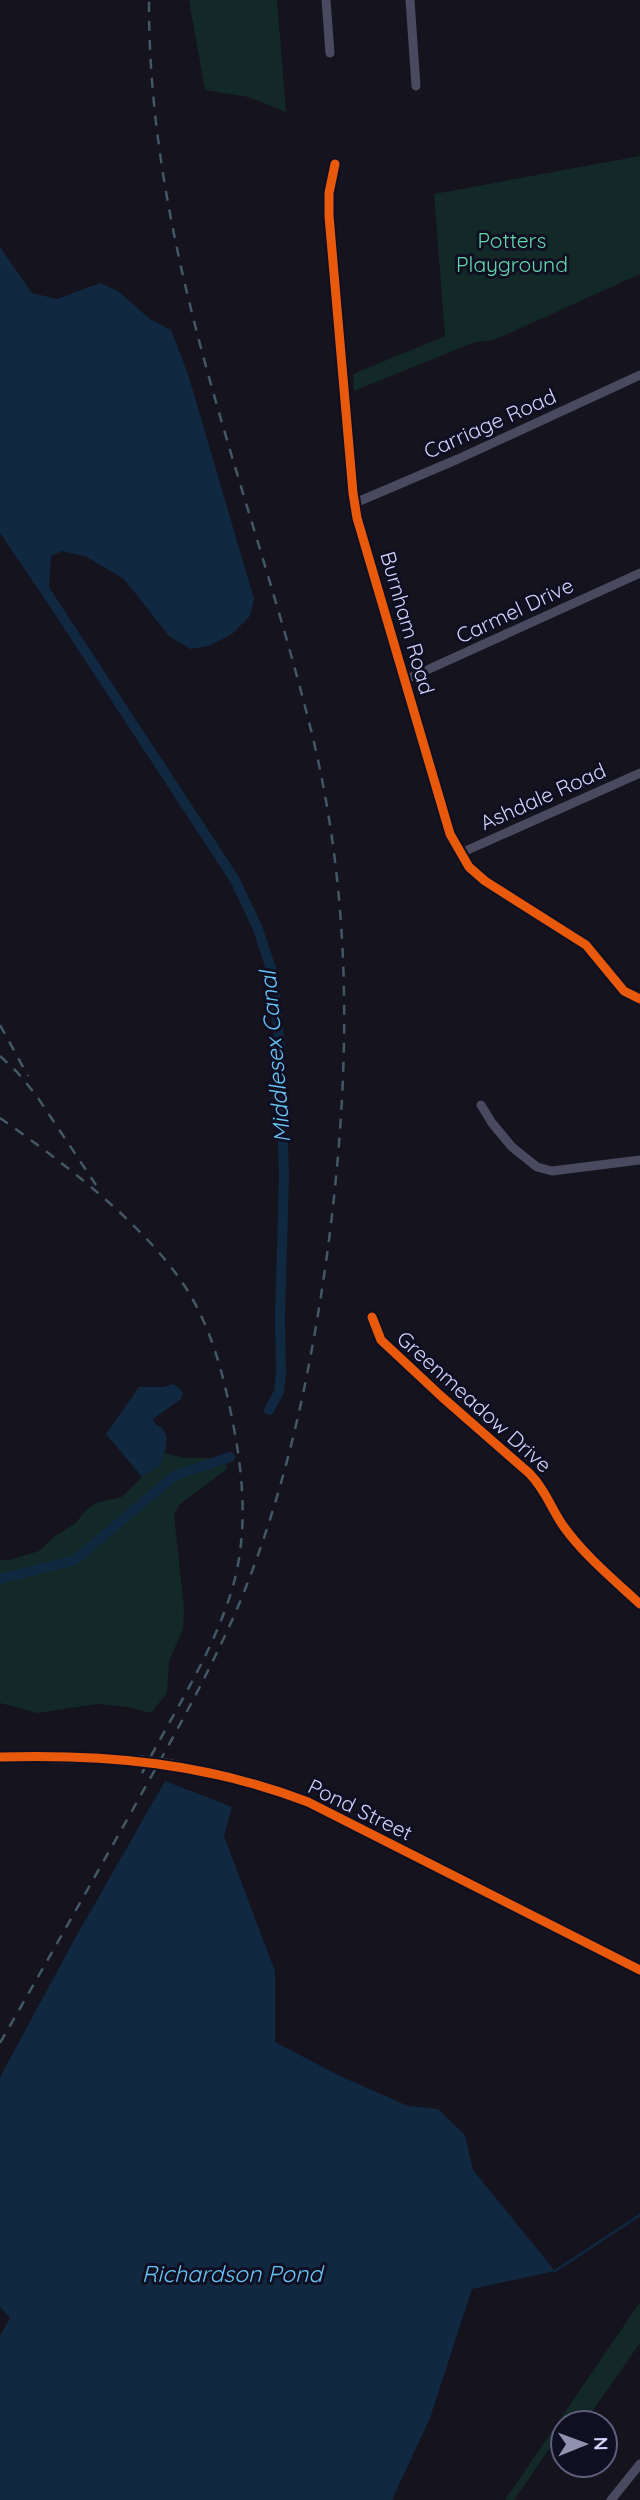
<svg xmlns="http://www.w3.org/2000/svg" width="640" height="2500" viewBox="0 0 640 2500" font-family="Quicksand,sans-serif">
	<style>
		.green { fill: #132927 }
		.water { fill: #112841 }
		.lines { fill: none; stroke-linecap: round; stroke-linejoin: round }
		.stream { stroke: #112841; stroke-width: 2.5 }
		.canal { stroke: #112841; stroke-width: 10 }
		.minor { stroke: #494a5f; stroke-width: 9 }
		.tertiary { stroke: #494a5f; stroke-width: 10 }
		.rail { stroke: #425965; stroke-width: 2.5; stroke-dasharray: 10 9; stroke-linecap: butt }
		.tertiary-bridge { stroke: #494a5f; stroke-width: 10 }
		.cycleway-casing { stroke: #100f22; stroke-width: 13 }
		.cycleway { stroke: #e8590c; stroke-width: 9 }
		.labels { text-anchor: middle; stroke-width: 6; stroke-linejoin: round; paint-order: stroke }
		.park-label { font-size: 21px; fill: #63d8ad; stroke: #100f22 }
		.street-label { font-size: 21px; fill: #d3d3fd; stroke: #100f22 }
		.water-label { font-size: 23px; font-style: italic; fill: #67c5f6; stroke: #100f22 }
	</style>
	<rect width="100%" height="100%" fill="#14131e"/>
	<g class="green">
		<path d="M 189,0 L 277,0 L 286,112 L 248,97 L 205,90 Z"/>
		<path d="M 640,156 L 640,274 L 494,340 L 475,342 L 354,391 L 353,374 L 445,336 L 434,194 Z"/>
		<path d="M 164,1453 L 185,1458 L 225,1458 L 227,1469 L 179,1505 L 174,1515 L 184,1608 L 183,1629 L 169,1661 L 167,1693 L 151,1713 L 127,1707 L 98,1704 L 37,1713 L 0,1703 L 0,1560 L 9,1560 L 39,1551 L 55,1536 L 76,1523 L 85,1511 L 96,1503 L 122,1497 L 142,1477 L 161,1464 Z"/>
		<path d="M 640,2302 L 640,2343 L 584,2423 L 563,2423 L 563,2429 L 514,2500 L 505,2500 Z"/>
	</g>
	<g class="water">
		<path d="M 0,247 L 32,293 L 57,299 L 100,283 L 118,291 L 150,319 L 171,330 L 188,374 L 254,599 L 250,616 L 232,634 L 209,646 L 190,649 L 169,636 L 124,579 L 87,557 L 62,551 L 51,556 L 49,586 L 46,591 L 36,586 L 0,533 Z"/>
		<path d="M 174,1384 L 183,1392 L 181,1399 L 153,1419 L 155,1424 C 173,1432 166,1448 161,1464 L 142,1477 L 106,1434 L 139,1387 L 163,1387 Z"/>
		<path d="M 165,1781 L 232,1807 L 224,1836 L 275,1971 L 275,2042 L 338,2075 L 408,2106 L 438,2109 L 465,2135 L 473,2170 L 555,2271 L 472,2289 L 430,2418 L 392,2500 L 0,2500 L 0,2336 L 10,2318 L 0,2307 L 0,2077 L 73,1942 Z"/>
	</g>
	<g class="lines">
		<path class="stream" d="M 555,2271 L 640,2215"/>
		<g class="canal">
			<path d="M 39,581 L 235,880 L 258,929 L 273,975 L 280,1049 L 284,1176 L 280,1317 L 281,1374 L 279,1392 L 269,1410"/>
			<path d="M 0,1579 L 75,1560 L 174,1476 L 230,1457"/>
		</g>
		<g class="minor">
			<path d="M 326,0 L 330,53"/>
			<path d="M 410,0 L 416,86"/>
			<path d="M 335,164 L 329,193 L 329,216 L 353,493 L 357,518 L 450,834 L 469,867 L 485,881 L 586,945 L 624,991 L 640,999"/>
			<path d="M 355,503 L 458,459 L 640,375"/>
			<path d="M 405,680 L 640,573"/>
			<path d="M 461,853 L 640,773"/>
			<path d="M 481,1105 L 492,1123 L 512,1147 L 537,1167 L 552,1171 L 640,1160"/>
			<path d="M 372,1317 L 381,1340 L 442,1397 L 529,1473 C 546,1490 551,1509 564,1527 C 585,1556 614,1580 640,1604"/>
			<path d="M 611,2500 L 640,2464"/>
		</g>
		<g class="tertiary">
			<path d="M 0,1757 L 139,1760"/>
			<path d="M 170,1764 L 258,1784 L 308,1802 L 640,1970"/>
		</g>
		<g class="rail">
			<path d="M 0,1025 L 28,1076"/>
			<path d="M 0,1056 L 17,1072 L 36,1095 L 96,1185"/>
			<path d="M 0,1118 C 63,1162 154,1231 192,1298 C 216,1341 226,1386 235,1434 C 244,1484 247,1536 233,1586 C 213,1655 170,1717 138,1781"/>
			<path d="M 0,2043 C 45,1965 89,1887 133,1809 C 170,1743 207,1678 237,1609 C 285,1495 310,1377 327,1255 C 351,1076 354,898 309,722 C 248,481 148,253 149,0"/>
		</g>
		<path class="tertiary-bridge" d="M 139,1760 L 170,1764"/>
		<defs>
			<g id="cycleway">
				<path d="M 335,164 L 329,193 L 329,216 L 353,493 L 357,518 L 450,834 L 469,867 L 485,881 L 586,945 L 624,991 L 640,999"/>
				<path d="M 372,1317 L 381,1340 L 442,1397 L 529,1473 C 546,1490 551,1509 564,1527 C 585,1556 614,1580 640,1604"/>
				<path d="M 0,1757 C 108,1754 206,1763 308,1802 L 640,1970"/>
			</g>
		</defs>
		<use href="#cycleway" class="cycleway-casing"/>
		<use href="#cycleway" class="cycleway"/>
	</g>
	<g class="labels">
		<g class="park-label">
			<text x="512" y="248">Potters<tspan x="512" dy="24">Playground</tspan></text>
		</g>
		<g class="street-label">
			<text transform="translate(490 424) rotate(-24)" y="7">Carriage Road</text>
			<text transform="translate(515 611) rotate(-25)" y="7">Carmel Drive</text>
			<text transform="translate(407 623) rotate(74)" y="7">Burnham Road</text>
			<text transform="translate(543 797) rotate(-24)" y="7">Ashdale Road</text>
			<text transform="translate(474 1402) rotate(42)" y="7">Greenmeadow Drive</text>
			<text transform="translate(360 1810) rotate(26)" y="7">Pond Street</text>
		</g>
		<g class="water-label">
			<text transform="translate(275 1057) rotate(-95)" y="8">Middlesex Canal</text>
			<text x="232" y="2282">Richardson Pond</text>
		</g>
	</g>
	<g transform="translate(584 2444) rotate(89)"><circle r="33" fill="#100f22" stroke="#5e5d7a" stroke-width="2"/>
	<path d="M0-5L12 26L0 18L-12 26Z" fill="#9090af"/>
	<text y="-10" font-size="19" font-weight="bold" text-anchor="middle" fill="#d3d3fd">N</text>
	</g>
</svg>
